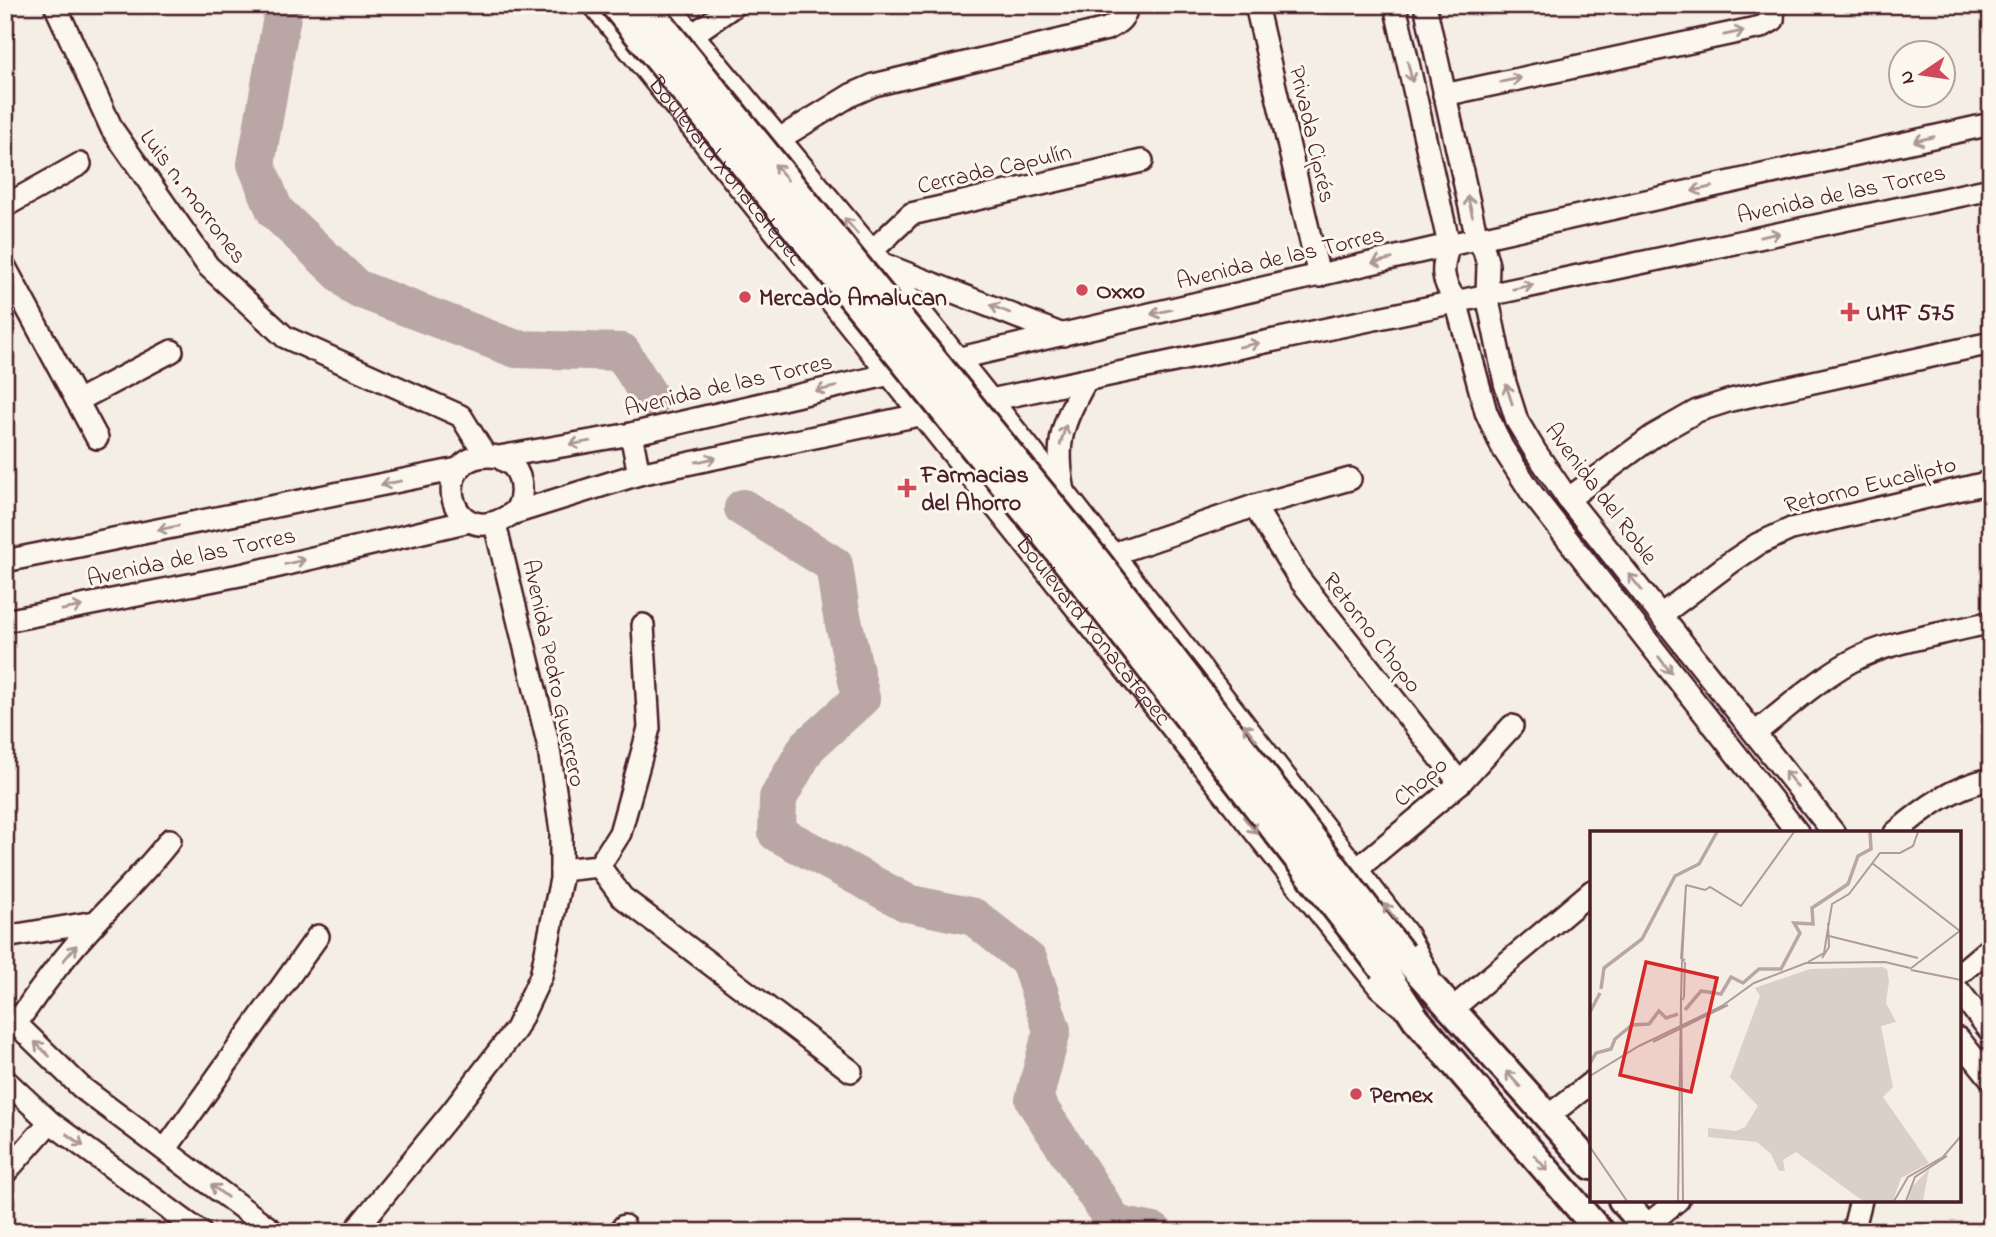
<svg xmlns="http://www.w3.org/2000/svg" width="1996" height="1237" viewBox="0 0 1996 1237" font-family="'Indie Flower',sans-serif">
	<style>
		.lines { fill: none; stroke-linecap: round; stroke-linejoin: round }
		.river { stroke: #baa7a5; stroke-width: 38 }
		.minor-casing { stroke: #4a1f2b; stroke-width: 26 }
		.major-casing { stroke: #4a1f2b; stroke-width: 32 }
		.minor { stroke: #fbf7ec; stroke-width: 21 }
		.major { stroke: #fbf7ec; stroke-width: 26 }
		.major-bridge-casing { stroke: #4a1f2b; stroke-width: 32; stroke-linecap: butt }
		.major-bridge { stroke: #fbf7ec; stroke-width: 26 }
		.oneway { stroke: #ab9695 }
		.poi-dot { fill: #d1495b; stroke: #fbf7ec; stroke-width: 2.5 }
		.labels { text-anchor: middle; stroke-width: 6; stroke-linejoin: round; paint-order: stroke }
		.street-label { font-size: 24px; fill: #4a1f2b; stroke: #fbf7ec }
		.poi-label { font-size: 24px; font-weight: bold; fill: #4a1f2b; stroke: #fbf7ec; text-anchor: start }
		.inset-river { fill: none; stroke: #baa7a5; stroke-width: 3.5 }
		.inset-road { fill: none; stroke: #b09b9a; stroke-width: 2 }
		.view { fill: #d62828; fill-opacity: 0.15; stroke: #d62828; stroke-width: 3.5 }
		.inset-edge { fill: none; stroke: #4a1f2b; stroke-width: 3.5 }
	</style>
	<rect width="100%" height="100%" fill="#f4eee4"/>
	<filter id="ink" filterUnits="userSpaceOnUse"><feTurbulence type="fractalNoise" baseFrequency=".0143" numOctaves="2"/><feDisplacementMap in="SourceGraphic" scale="14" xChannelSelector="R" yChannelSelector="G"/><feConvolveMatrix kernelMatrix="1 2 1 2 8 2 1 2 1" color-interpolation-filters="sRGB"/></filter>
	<g filter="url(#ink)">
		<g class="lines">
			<g class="river">
				<path d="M 284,5 L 256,164 L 275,211 L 356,288 L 516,349 L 622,352 L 651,399"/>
				<path d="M 743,508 L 834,565 L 841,611 L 861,698 L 807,747 L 778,798 L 777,833 L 907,903 L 974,917 L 1029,961 L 1052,1030 L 1034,1100 L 1115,1224 L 1154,1232"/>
			</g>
			<defs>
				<g id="minor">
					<path d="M 55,5 L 112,129 L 208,266 L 285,337 L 461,416 L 485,455"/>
					<path id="s1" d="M 594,5 C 858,331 1117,660 1379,987 L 1401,1006"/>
					<path d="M 668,5 L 872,251 L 1065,493 L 1406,933 L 1428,974"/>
					<path d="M 1256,5 L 1319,276"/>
					<path d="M 1395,5 L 1449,245 C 1441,269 1441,280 1456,301 L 1486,412 L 1502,447 L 1533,495 L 1798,833"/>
					<path d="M 1425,5 L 1477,239 L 1484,250 L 1488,265 L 1487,295 L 1505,383 L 1517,421 L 1535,451 L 1568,499 L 1834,833"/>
					<path d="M 692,35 L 735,5"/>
					<path d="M 1444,95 L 1761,27 L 1773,20 L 1774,5"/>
					<path d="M 779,139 L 851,95 L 874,85 L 1107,29 C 1118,23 1126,18 1127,5"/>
					<path d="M 5,206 L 80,164"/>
					<path d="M 872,251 L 911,214 L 1142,161"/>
					<path d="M 883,264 L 1063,335"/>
					<path d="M 5,267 L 97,438"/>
					<path d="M 77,401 L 172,351"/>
					<path d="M 631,434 L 639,474"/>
					<path d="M 499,457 C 503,460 509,463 513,466 C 524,479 525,506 510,515 C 445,556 426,445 499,457 L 631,434 L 1449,245 L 1991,124"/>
					<path d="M 1064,491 C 1054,441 1063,423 1086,380"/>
					<path d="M 1568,499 L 1653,436 L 1697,411 L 1731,400 L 1991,343"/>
					<path d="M 1254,506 L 1300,580 L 1460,783"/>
					<path d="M 514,513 L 639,474 L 1991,189"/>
					<path d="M 1113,554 L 1254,506 L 1350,479"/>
					<path d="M 5,561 L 458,469"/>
					<path d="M 1661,615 L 1730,563 L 1758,544 L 1791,529 L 1991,482"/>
					<path d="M 5,621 L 245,574 L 469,521"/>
					<path d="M 1755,733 C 1786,709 1816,681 1850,662 C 1887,641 1949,633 1991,622"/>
					<path d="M 1895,833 C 1924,808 1952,787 1991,779"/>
					<path d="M 599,866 L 622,897 L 851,1071"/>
					<path d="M 1357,869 L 1460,783 L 1512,726"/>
					<path d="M 561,870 L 599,866 L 620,833 L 649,728 L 643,625"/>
					<path d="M 5,937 L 95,922"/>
					<path d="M 1959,974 L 1991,947"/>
					<path d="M 1959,991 L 1991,1032"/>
					<path d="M 1451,1010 L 1592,891"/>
					<path d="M 5,1013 L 82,1088 L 274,1232"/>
					<path d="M 16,1024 C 40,988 67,953 97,921 C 122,894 147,870 170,840"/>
					<path d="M 1959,1039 L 1991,1079"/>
					<path d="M 5,1080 L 50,1122 L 200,1232"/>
					<path d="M 1547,1117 L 1592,1082"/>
					<path d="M 165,1150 L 318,936"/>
					<path d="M 5,1173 L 50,1122"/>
					<path d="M 1646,1226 L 1678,1200"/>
					<path d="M 354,1232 L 452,1112 L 516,1029 L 541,976 L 561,879 L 561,831 L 548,743 L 495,524"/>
					<path d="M 619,1232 L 624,1226"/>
					<path d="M 1853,1232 L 1861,1200"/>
				</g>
				<g id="major">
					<path d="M 1402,954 L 1592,1166"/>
					<path d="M 1383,969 L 1416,1019 L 1435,1041 L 1600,1232"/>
					<path d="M 1622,1200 L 1651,1232"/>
				</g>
			</defs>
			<use href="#minor" class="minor-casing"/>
			<use href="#major" class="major-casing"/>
			<use href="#minor" class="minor"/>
			<use href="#major" class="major"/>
			<defs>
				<g id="major-bridge">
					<path d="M 614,5 L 1078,576 L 1383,969"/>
					<path d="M 645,5 L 1097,561 L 1402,954"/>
				</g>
			</defs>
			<use href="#major-bridge" class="major-bridge-casing"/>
			<use href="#major-bridge" class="major-bridge"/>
		</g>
		<defs><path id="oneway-shaft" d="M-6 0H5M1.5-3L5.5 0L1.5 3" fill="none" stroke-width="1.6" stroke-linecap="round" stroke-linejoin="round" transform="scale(1.75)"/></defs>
		<g class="oneway">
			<use href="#oneway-shaft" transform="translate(1734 33) rotate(-12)"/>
			<use href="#oneway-shaft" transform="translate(1410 72) rotate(77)"/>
			<use href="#oneway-shaft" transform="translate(1511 80) rotate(-12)"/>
			<use href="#oneway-shaft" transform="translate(1924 139) rotate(167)"/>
			<use href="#oneway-shaft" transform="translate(781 172) rotate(-129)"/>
			<use href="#oneway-shaft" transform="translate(1702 189) rotate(167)"/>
			<use href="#oneway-shaft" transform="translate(1470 206) rotate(-103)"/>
			<use href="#oneway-shaft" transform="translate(851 226) rotate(-130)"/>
			<use href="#oneway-shaft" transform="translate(1770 235) rotate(-12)"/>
			<use href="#oneway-shaft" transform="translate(1382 261) rotate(167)"/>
			<use href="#oneway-shaft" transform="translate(1523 287) rotate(-12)"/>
			<use href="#oneway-shaft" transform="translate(1000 309) rotate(-158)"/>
			<use href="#oneway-shaft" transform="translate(1161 312) rotate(167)"/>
			<use href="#oneway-shaft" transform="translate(1249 345) rotate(-12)"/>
			<use href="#oneway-shaft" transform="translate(826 389) rotate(167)"/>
			<use href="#oneway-shaft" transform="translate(1509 394) rotate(-108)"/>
			<use href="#oneway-shaft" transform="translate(1063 435) rotate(-74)"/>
			<use href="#oneway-shaft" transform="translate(580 443) rotate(170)"/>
			<use href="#oneway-shaft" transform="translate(706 460) rotate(-12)"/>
			<use href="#oneway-shaft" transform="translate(391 483) rotate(169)"/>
			<use href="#oneway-shaft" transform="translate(168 528) rotate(169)"/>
			<use href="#oneway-shaft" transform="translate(295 562) rotate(-13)"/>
			<use href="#oneway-shaft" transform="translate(1635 582) rotate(-129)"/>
			<use href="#oneway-shaft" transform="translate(72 608) rotate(-11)"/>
			<use href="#oneway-shaft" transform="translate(1665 665) rotate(52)"/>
			<use href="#oneway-shaft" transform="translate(1250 732) rotate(-128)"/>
			<use href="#oneway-shaft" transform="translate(1791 779) rotate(-128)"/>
			<use href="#oneway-shaft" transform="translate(1250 825) rotate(51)"/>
			<use href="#oneway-shaft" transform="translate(1390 912) rotate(-128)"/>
			<use href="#oneway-shaft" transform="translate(70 953) rotate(-50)"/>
			<use href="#oneway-shaft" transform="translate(42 1049) rotate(-136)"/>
			<use href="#oneway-shaft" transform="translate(1513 1079) rotate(-132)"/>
			<use href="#oneway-shaft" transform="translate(75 1140) rotate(36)"/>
			<use href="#oneway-shaft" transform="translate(1541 1163) rotate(49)"/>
			<use href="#oneway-shaft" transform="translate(219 1191) rotate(-143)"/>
		</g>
	</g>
	<g class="poi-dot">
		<circle cx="1082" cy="290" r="7"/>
		<circle cx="745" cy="297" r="7"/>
		<path d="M1846.5 301.5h7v7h7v7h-7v7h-7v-7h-7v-7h7z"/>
		<path d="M903.5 477.5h7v7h7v7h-7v7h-7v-7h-7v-7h7z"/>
		<circle cx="1356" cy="1094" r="7"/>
	</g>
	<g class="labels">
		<g class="street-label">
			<text transform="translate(1313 134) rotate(77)" y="8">Privada Ciprés</text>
			<text transform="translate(994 168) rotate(-13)" y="8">Cerrada Capulín</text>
			<text dy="8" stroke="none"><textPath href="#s1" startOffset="212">Boulevard Xonacatepec</textPath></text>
			<text transform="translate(1841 193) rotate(-12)" y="8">Avenida de las Torres</text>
			<text transform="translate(194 196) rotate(53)" y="8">Luis n. morrones</text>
			<text transform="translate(1280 257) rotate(-13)" y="8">Avenida de las Torres</text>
			<text transform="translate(728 384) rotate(-13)" y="8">Avenida de las Torres</text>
			<text transform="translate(1870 484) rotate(-14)" y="8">Retorno Eucalipto</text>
			<text transform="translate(1602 493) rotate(53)" y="8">Avenida del Roble</text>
			<text transform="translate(191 556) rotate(-12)" y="8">Avenida de las Torres</text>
			<text dy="8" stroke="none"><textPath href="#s1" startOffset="800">Boulevard Xonacatepec</textPath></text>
			<text transform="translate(1373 632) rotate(52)" y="8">Retorno Chopo</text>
			<text transform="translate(555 673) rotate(78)" y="8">Avenida Pedro Guerrero</text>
			<text transform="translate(1420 781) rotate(-41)" y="8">Chopo</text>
		</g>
		<g class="poi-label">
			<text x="1096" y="298">Oxxo</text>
			<text x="759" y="305">Mercado Amalucan</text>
			<text x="1866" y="320">UMF 575</text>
			<text x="921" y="482">Farmacias<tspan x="921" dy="28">del Ahorro</tspan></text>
			<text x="1370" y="1102">Pemex</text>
		</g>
	</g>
	<g transform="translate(1590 831)">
		<rect width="371" height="371" fill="#f4eee4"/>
		<path d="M 292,136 L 297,138 L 299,150 L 296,172 L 306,191 L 291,195 L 303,256 L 293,266 L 339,332 L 311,347 L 303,370 L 273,370 L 206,321 L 193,329 L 195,340 L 189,340 L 181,323 L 167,311 L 118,306 L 118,297 L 146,300 L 155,296 L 168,275 L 140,246 L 170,165 L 165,157 L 220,138 ZM 339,338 L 333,370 L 318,370 L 322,356 Z" fill="#dbd0c9"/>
		<path class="inset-river" d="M 11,158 L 14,137 L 52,108 L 85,45 L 109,33 L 127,1M 95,179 L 111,160 L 131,163 L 141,146 L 153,152 L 169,138 L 191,138 L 210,102 L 204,92 L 223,93 L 222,77 L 258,53 L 268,25 L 281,18 L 280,1M 0,181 L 10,162M 0,232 L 6,222 L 21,218 L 25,208 L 42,194 L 59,193 L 69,180 L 76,187 L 88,183"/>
		<path class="inset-road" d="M 282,32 L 370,100M 96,54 L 115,59 L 120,56 L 151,75 L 204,1M 239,105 L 328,127M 232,127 L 239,116 L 238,92M 91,128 L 96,54M 95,128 L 92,131 L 96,54M 218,131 L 234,122 L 242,73 L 259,63 L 290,22 L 310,22 L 323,15 L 328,1M 320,138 L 371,99M 321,139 L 371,149M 91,167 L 92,131M 94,167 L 95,131M 63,211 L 138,174M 0,245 L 49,215 L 132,175 L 164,152 L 216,132 L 295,131 L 320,137M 0,316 L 37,370M 88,370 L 91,169M 93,370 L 91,167 L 94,169M 304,370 L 318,346 L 353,326 L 371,305M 316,370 L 325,346 L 357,325"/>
		<path class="view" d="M 56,131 L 127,147 L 101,261 L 30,244 Z"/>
		<rect width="371" height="371" class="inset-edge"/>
	</g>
	<rect width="1996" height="1237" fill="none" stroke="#fbf7ec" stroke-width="28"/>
	<rect x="14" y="14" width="1968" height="1209" fill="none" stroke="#4a1f2b" stroke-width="2.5" filter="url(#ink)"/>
	<g transform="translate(1922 74) rotate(257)"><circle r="33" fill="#fbf7ec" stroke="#b4a19f" stroke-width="2"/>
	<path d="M0-5L12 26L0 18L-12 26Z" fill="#d1495b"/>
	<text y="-10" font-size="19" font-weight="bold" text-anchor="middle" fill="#4a1f2b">N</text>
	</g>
</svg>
